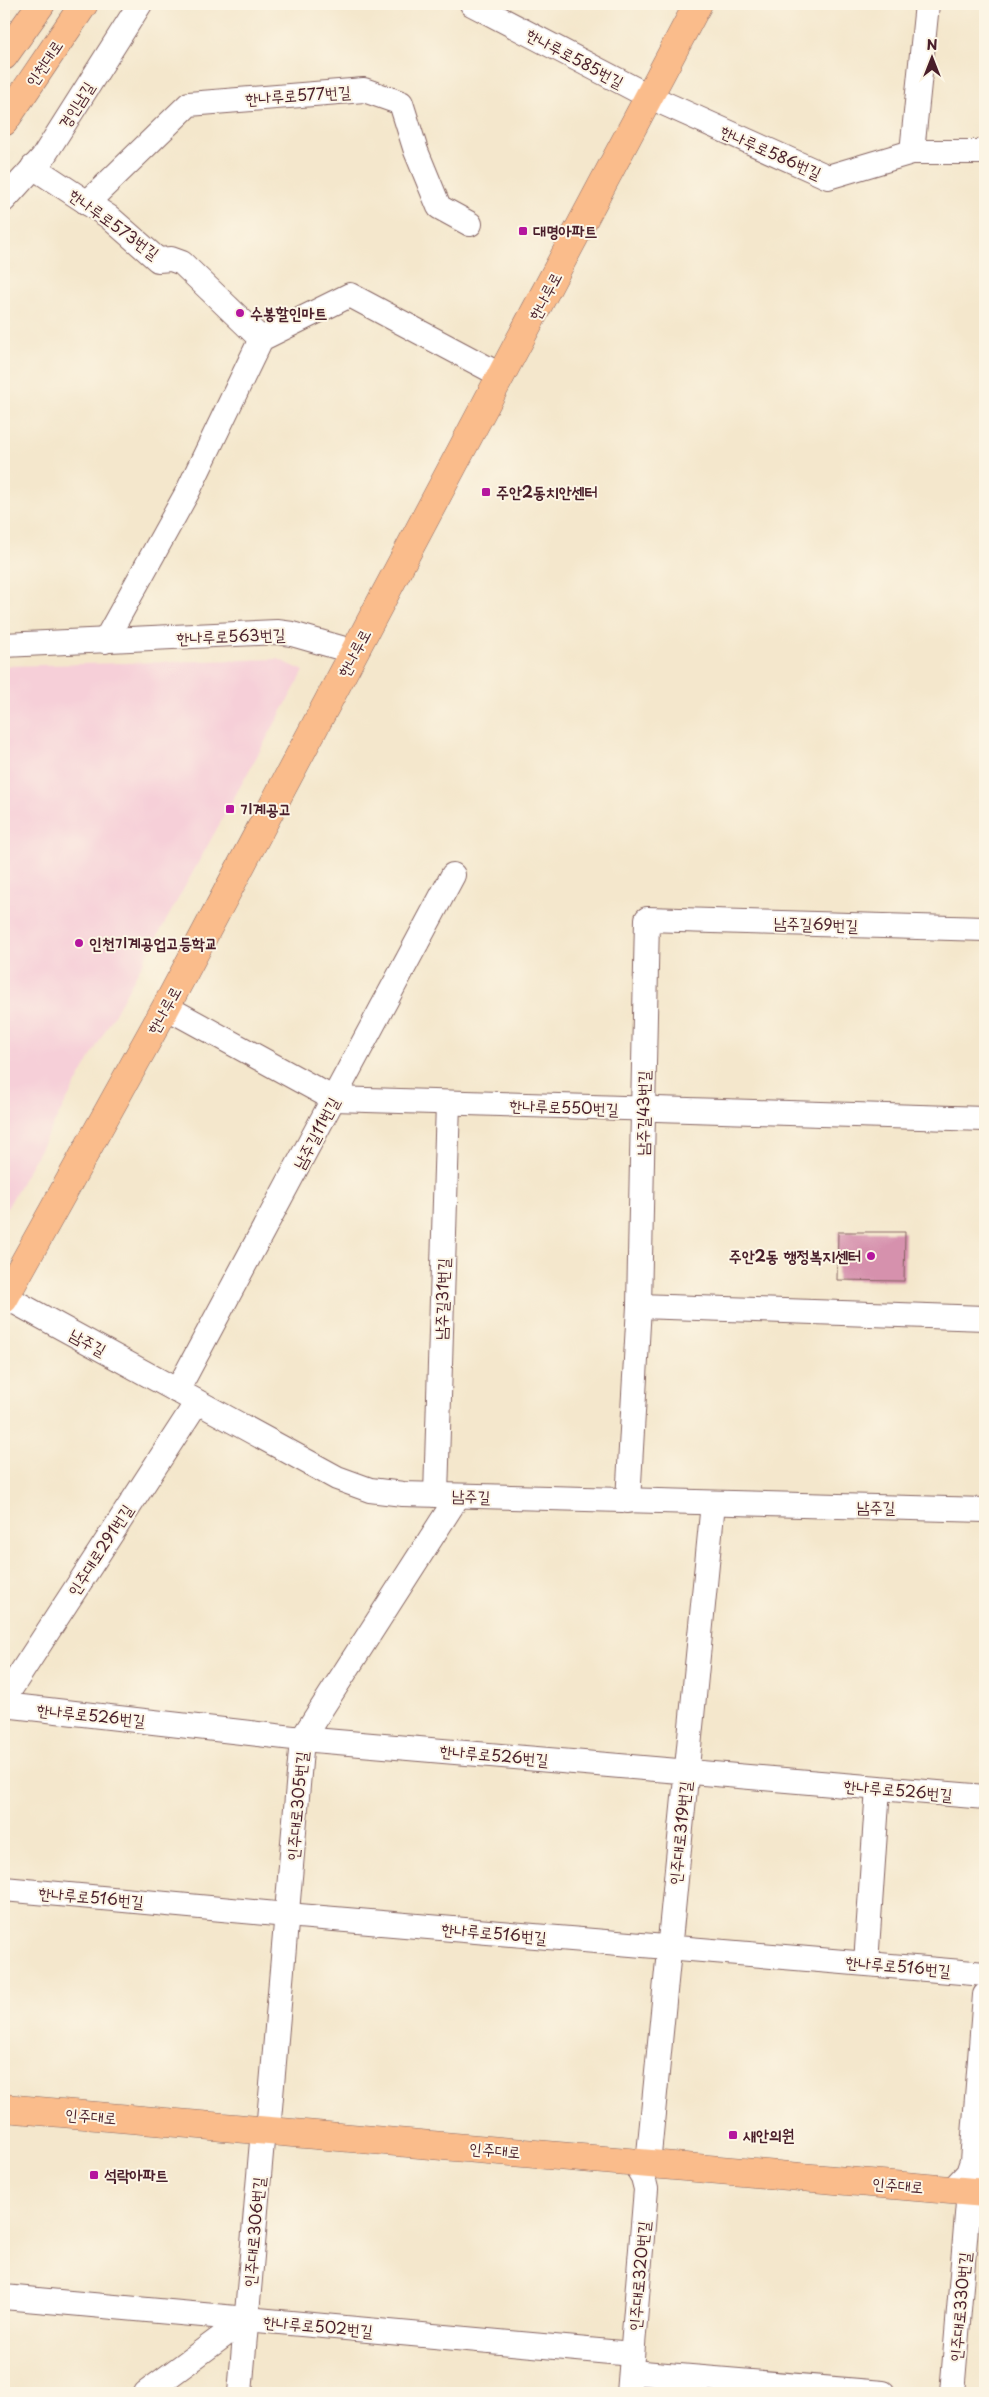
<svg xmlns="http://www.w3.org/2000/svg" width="989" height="2397" viewBox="0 0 989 2397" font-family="'Playpen Sans','Poor Story',sans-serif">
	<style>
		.built { fill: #f6cfd8 }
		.building { fill: #d691ad }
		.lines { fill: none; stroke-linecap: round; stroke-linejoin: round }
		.minor-casing { stroke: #866563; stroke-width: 26 }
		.major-casing { stroke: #866563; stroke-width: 29 }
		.highway-casing { stroke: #866563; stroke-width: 29 }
		.minor { stroke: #fff; stroke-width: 24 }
		.major { stroke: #fabc8b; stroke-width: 28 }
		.highway { stroke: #fabc8b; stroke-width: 28 }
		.poi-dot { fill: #b5179e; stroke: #fcf5e5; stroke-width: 2 }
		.labels { text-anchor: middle; stroke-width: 4; stroke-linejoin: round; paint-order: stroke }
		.street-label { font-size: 16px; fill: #4a1f2b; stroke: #fcf5e5 }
		.poi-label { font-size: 16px; font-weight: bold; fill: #4a1f2b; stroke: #fcf5e5; text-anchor: start }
	</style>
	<rect width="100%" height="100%" fill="#fcf5e5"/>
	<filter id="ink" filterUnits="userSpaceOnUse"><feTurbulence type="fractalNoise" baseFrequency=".02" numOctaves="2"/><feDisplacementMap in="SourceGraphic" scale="10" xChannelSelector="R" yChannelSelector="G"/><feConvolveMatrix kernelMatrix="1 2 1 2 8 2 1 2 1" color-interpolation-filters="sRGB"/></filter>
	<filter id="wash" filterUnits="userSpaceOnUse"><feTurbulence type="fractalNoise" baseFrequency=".0096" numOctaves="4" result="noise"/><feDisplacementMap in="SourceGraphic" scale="20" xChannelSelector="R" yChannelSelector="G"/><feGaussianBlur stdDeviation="1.12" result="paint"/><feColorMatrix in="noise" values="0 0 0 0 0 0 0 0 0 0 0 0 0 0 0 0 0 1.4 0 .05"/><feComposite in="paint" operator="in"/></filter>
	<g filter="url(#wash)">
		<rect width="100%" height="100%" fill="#f4e7cc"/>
		<path class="built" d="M 278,659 L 304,671 L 4,1214 L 4,666 Z"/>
		<g id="blocks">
			<path class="building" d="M 838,1232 L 905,1232 L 904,1281 L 837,1280 Z"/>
		</g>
	</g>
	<g filter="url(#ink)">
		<use href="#blocks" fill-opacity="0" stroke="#866563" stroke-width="1"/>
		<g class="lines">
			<defs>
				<g id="minor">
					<path d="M 472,4 L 650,97 L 828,177 L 912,152 L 985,152"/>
					<path d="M 912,152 L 927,4"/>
					<path d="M 33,167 L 109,217 L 158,260 L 171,259 L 182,263 L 261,339"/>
					<path d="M 4,200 L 43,157 L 140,4"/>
					<path d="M 87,203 L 189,104 L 364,90 L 401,103 L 416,151 L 439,207 L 470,224"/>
					<path d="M 105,641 L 188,491 L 261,339 L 350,295 L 502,376"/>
					<path d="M 4,645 L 277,632 L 292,634 L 355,652"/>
					<path d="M 166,1007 L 334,1099 L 985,1119"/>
					<path d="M 4,1296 L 337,1478 L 370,1490 L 403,1494 L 985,1510"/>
					<path d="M 639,1306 L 985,1318"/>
					<path d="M 177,1391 L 453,875"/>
					<path d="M 436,1495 L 448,1103"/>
					<path d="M 628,1501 L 639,1306 L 647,919 L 985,929"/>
					<path d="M 4,1699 L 197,1402"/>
					<path d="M 4,1705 L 302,1739 L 985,1797"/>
					<path d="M 4,1889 L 287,1915 L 985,1974"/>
					<path d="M 866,1963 L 878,1788"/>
					<path d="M 268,2131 L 302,1739 L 458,1496"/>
					<path d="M 648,2164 L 713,1503"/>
					<path d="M 952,2190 L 968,2173 L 972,2161 L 985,1995"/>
					<path d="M 4,2297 L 632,2354"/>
					<path d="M 631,2372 L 883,2393"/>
					<path d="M 146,2393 L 246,2319"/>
					<path d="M 240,2393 L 263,2130"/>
					<path d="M 629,2393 L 646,2189 L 643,2177 L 634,2162"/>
					<path d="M 952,2393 L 969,2191"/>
				</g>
				<g id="major">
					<path d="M 4,1299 L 166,1007 L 698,4"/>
					<path d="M 4,2108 L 985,2193"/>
				</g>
				<g id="highway">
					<path d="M 4,56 L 41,4"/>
					<path d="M 4,122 L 84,4"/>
				</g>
			</defs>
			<use href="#minor" class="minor-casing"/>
			<use href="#major" class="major-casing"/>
			<use href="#highway" class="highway-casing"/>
			<use href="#minor" class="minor"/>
			<use href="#major" class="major"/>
			<use href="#highway" class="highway"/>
		</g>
	</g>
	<g class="poi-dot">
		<rect x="518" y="226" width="10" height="10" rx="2.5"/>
		<circle cx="240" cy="313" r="5"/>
		<rect x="481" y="487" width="10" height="10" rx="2.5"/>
		<rect x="225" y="804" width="10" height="10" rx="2.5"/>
		<circle cx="79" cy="943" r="5"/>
		<circle cx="871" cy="1256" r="5"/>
		<rect x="728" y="2130" width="10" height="10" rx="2.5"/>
		<rect x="89" y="2170" width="10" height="10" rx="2.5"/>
	</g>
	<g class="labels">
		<g class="street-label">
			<text transform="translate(575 58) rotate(28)" y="6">한나루로585번길</text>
			<text transform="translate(44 63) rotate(-56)" y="6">인천대로</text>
			<text transform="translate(298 95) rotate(-4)" y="6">한나루로577번길</text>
			<text transform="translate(76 105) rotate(-58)" y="6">경인남길</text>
			<text transform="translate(771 152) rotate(24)" y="6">한나루로586번길</text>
			<text transform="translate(114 224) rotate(36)" y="6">한나루로573번길</text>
			<text transform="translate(545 296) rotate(-62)" y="6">한나루로</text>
			<text transform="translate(231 636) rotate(-2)" y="6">한나루로563번길</text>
			<text transform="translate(354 653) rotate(-62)" y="6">한나루로</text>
			<text transform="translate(816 924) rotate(2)" y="6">남주길69번길</text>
			<text transform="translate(164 1010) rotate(-61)" y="6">한나루로</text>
			<text transform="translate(564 1107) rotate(2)" y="6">한나루로550번길</text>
			<text transform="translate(643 1113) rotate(-89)" y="6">남주길43번길</text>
			<text transform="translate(316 1133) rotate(-62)" y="6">남주길11번길</text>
			<text transform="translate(442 1299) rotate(-88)" y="6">남주길31번길</text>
			<text transform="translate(88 1342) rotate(29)" y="6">남주길</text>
			<text transform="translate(471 1496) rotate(2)" y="6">남주길</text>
			<text transform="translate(876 1507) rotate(1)" y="6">남주길</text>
			<text transform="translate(100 1550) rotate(-57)" y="6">인주대로291번길</text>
			<text transform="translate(91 1715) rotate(6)" y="6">한나루로526번길</text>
			<text transform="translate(494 1755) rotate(5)" y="6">한나루로526번길</text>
			<text transform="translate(898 1790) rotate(5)" y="6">한나루로526번길</text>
			<text transform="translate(297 1806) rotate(-85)" y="6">인주대로305번길</text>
			<text transform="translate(680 1833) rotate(-84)" y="6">인주대로319번길</text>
			<text transform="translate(91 1897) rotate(5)" y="6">한나루로516번길</text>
			<text transform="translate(494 1933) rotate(5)" y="6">한나루로516번길</text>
			<text transform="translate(898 1966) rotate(5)" y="6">한나루로516번길</text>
			<text transform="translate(91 2116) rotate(5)" y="6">인주대로</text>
			<text transform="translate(495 2150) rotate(5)" y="6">인주대로</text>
			<text transform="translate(898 2185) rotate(5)" y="6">인주대로</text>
			<text transform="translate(254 2232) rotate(-85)" y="6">인주대로306번길</text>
			<text transform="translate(639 2276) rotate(-85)" y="6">인주대로320번길</text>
			<text transform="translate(960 2307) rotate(-85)" y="6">인주대로330번길</text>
			<text transform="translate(318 2326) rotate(5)" y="6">한나루로502번길</text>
		</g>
		<g class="poi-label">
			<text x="533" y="237">대명아파트</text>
			<text x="250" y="319">수봉할인마트</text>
			<text x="496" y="498">주안2동치안센터</text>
			<text x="240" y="815">기계공고</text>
			<text x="89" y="949">인천기계공업고등학교</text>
			<text x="861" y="1262" text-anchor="end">주안2동 행정복지센터</text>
			<text x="743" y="2141">새안의원</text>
			<text x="104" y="2181">석락아파트</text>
		</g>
	</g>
	<rect width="989" height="2397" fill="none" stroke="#fcf5e5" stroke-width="20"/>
	<g transform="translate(932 58)" stroke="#fcf5e5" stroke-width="4" paint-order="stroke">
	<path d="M0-4L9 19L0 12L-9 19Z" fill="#4a1f2b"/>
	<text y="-8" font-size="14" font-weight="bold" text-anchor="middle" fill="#4a1f2b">N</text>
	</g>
</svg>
